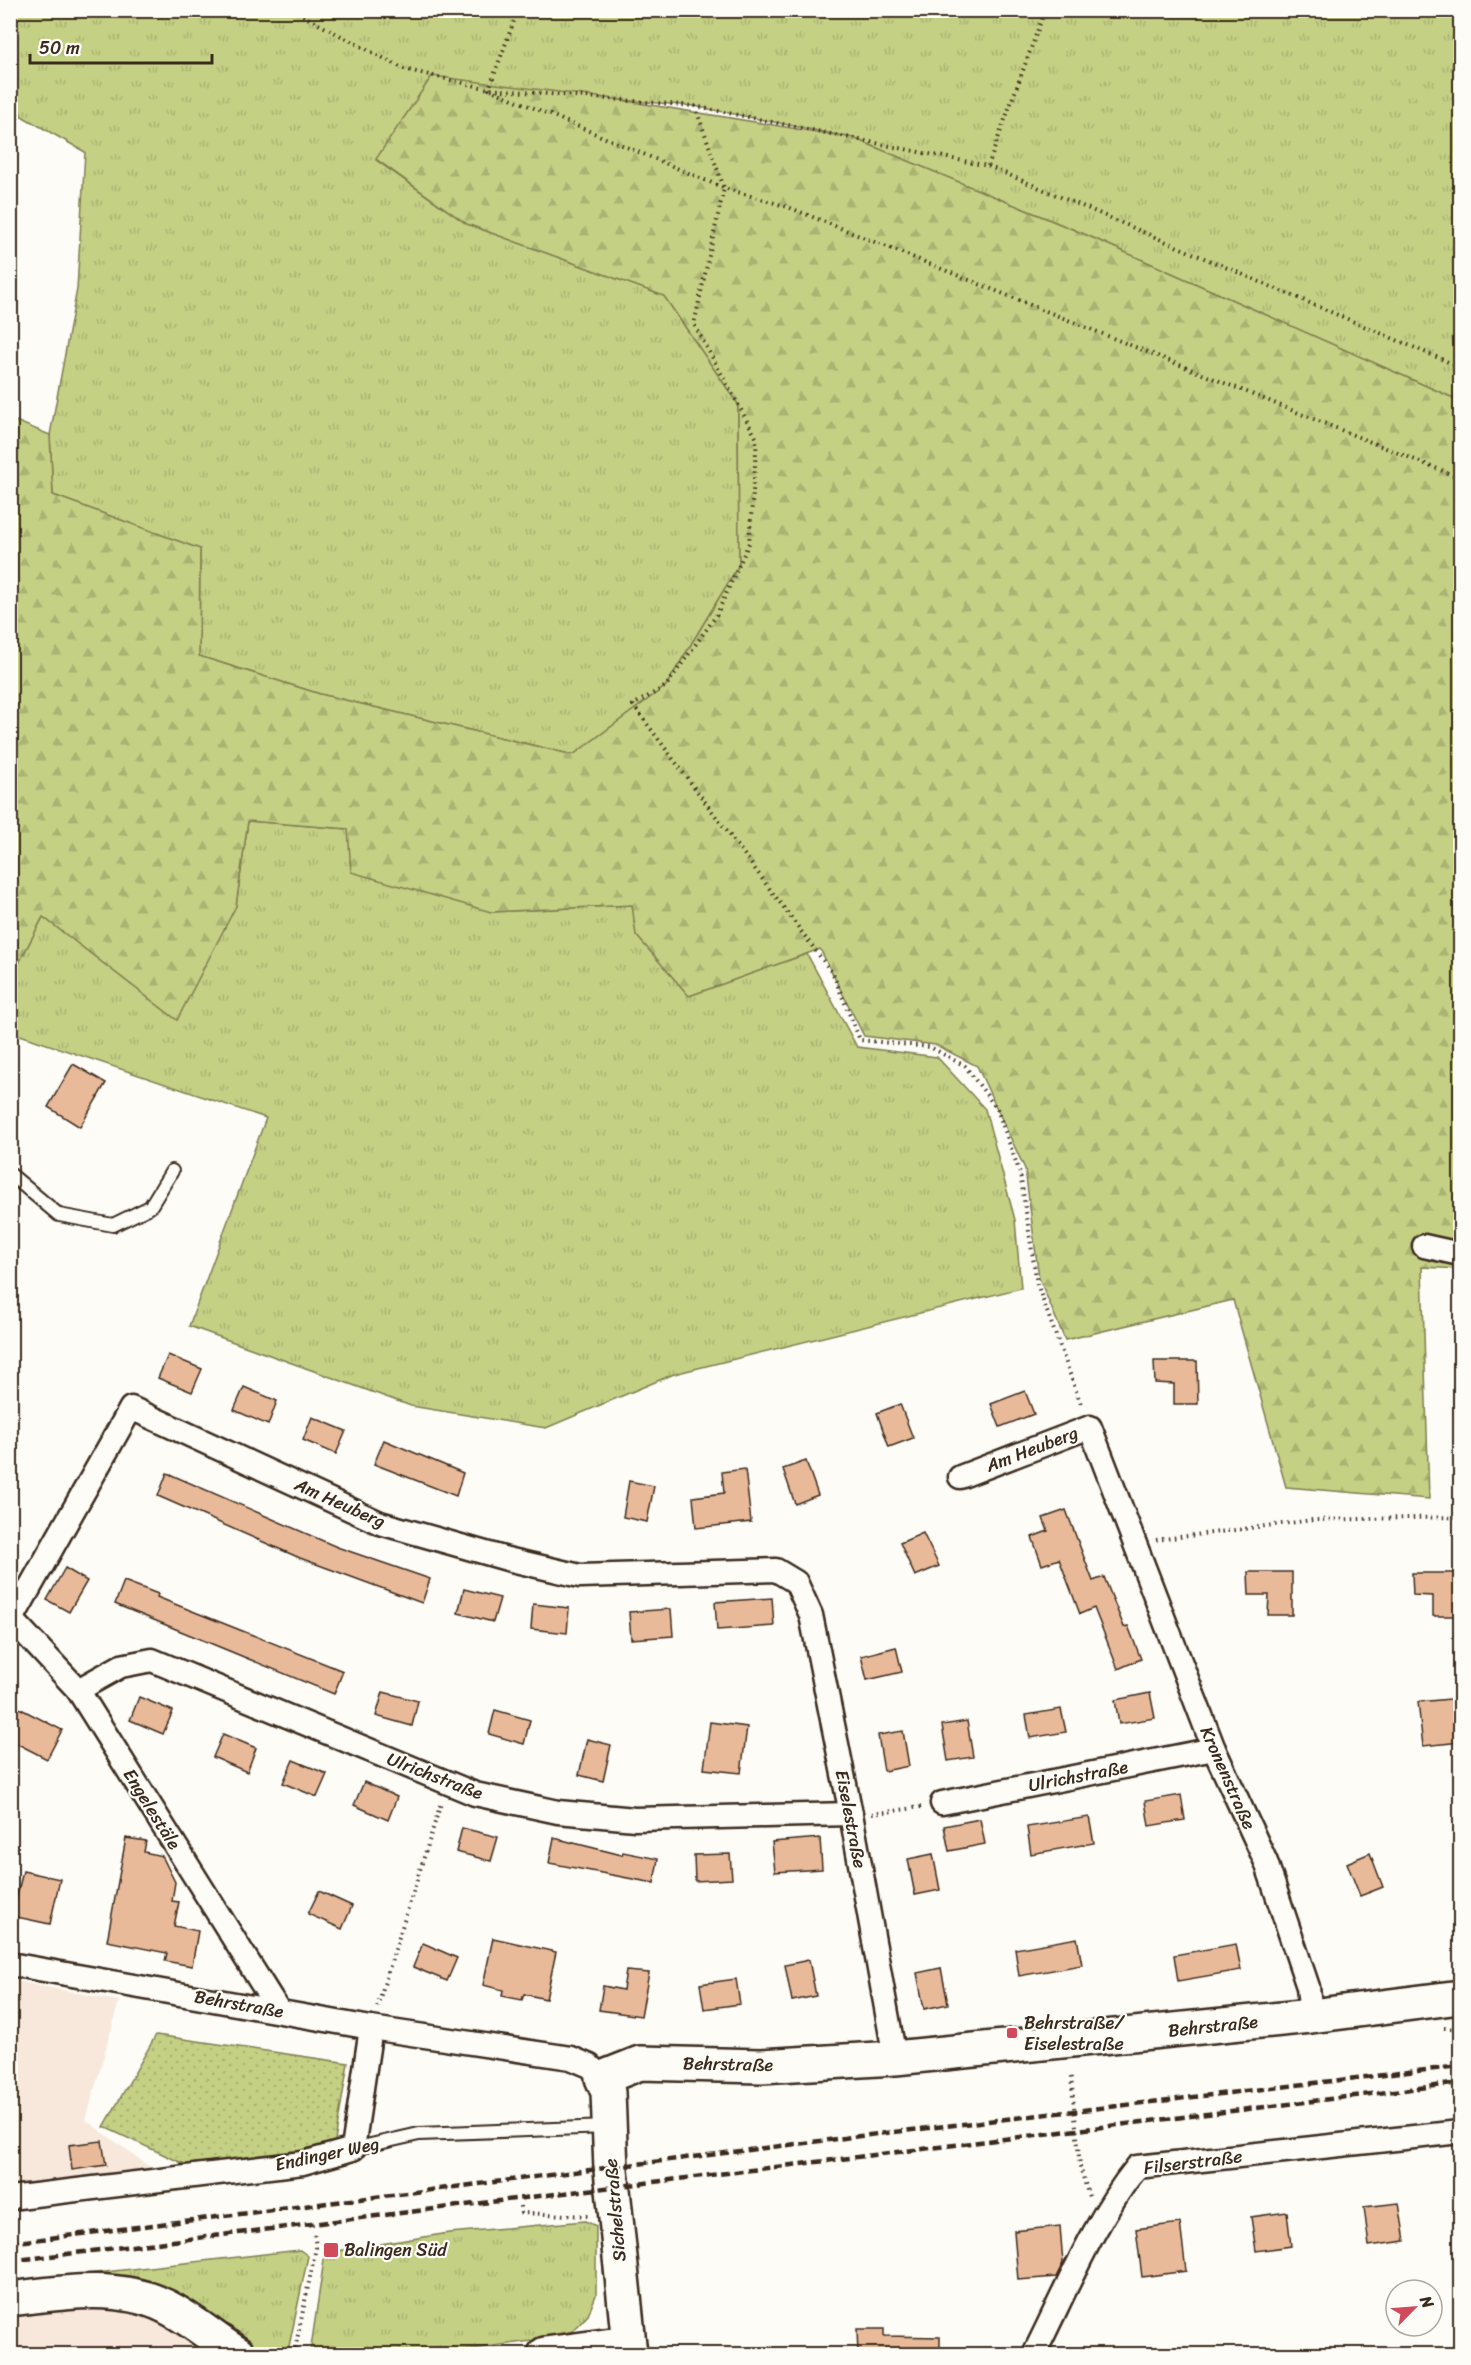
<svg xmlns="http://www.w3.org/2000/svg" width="1471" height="2365" viewBox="0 0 1471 2365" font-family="Sriracha,sans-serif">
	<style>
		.built { fill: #f7e8db }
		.grass { fill: url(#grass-tufts); stroke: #807d51; stroke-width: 1.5 }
		.forest { fill: url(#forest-firs); stroke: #807d51; stroke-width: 1.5 }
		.park { fill: url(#park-dots); stroke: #807d51; stroke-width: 1.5 }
		.building { fill: #e9ba99; stroke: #3b2a1e; stroke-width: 1.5 }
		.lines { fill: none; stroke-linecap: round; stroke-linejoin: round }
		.lane-casing { stroke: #3b2a1e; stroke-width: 16 }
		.street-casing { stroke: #3b2a1e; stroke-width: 27 }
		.secondary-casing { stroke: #3b2a1e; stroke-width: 38 }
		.path { stroke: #3b2a1e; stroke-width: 4; stroke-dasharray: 1.5 4.5; stroke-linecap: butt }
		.lane { stroke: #fdfcf7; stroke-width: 12 }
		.street { stroke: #fdfcf7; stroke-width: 22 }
		.secondary { stroke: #fdfcf7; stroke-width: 33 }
		.rail { stroke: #3b2a1e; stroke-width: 4.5; stroke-dasharray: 9 4.5; stroke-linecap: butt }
		.path-bridge { stroke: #3b2a1e; stroke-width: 4; stroke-dasharray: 1.5 4.5; stroke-linecap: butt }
		.poi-dot { fill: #d1495b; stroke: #fdfcf7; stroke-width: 2 }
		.labels { text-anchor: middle; stroke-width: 4.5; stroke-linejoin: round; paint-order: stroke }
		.street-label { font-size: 18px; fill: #3b2a1e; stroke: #fdfcf7 }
		.poi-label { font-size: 18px; fill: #3b2a1e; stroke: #fdfcf7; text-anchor: start }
	</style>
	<defs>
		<pattern id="grass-tufts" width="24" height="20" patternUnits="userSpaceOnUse" patternTransform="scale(1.5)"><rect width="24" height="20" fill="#c4d084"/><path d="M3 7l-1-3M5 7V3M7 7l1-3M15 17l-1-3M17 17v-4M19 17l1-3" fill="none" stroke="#a9b372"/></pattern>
		<pattern id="forest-firs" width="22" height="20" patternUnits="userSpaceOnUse" patternTransform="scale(1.5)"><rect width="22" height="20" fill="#c4d084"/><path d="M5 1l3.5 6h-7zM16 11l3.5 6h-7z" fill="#a9b372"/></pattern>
		<pattern id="park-dots" width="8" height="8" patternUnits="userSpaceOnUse" patternTransform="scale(1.5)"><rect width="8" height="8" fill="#c4d084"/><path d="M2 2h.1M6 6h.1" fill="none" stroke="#a9b372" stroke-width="1.8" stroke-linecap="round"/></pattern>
	</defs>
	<rect width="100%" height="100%" fill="#fdfcf7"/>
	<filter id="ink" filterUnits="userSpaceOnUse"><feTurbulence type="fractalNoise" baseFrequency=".0167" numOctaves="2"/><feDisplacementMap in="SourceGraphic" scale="12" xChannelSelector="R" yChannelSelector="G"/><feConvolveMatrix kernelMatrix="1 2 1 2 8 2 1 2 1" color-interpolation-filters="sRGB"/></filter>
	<g filter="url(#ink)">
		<g class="built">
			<path d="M 10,1980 L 119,2001 L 86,2120 L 154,2170 L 11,2190 Z"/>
			<path d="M 99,2305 L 131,2308 L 211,2354 L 11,2354 L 10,2314 Z"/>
		</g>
		<g class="grass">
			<path d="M 11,11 L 1460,11 L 1460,401 L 1084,234 L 853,138 L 694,106 L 489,89 L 432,76 L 376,160 L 467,224 L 664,296 L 738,404 L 739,565 L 666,686 L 573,755 L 320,694 L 199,656 L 200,549 L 53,495 L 50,435 L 77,289 L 85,152 L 11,110 Z"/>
			<path d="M 248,821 L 349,829 L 491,912 L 633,905 L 636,935 L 689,995 L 807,954 L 857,1047 L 937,1057 L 985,1109 L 1015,1220 L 1021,1288 L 674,1374 L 546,1428 L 411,1406 L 189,1326 L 266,1118 L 11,1032 L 11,978 L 43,917 L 236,906 Z"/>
			<path d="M 585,2221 L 596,2226 L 596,2295 L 588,2315 L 573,2331 L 539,2340 L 433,2354 L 310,2354 L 325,2253 L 449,2233 Z"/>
			<path d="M 300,2250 L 308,2256 L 288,2351 L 270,2354 L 143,2279 L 78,2275 Z"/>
		</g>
		<path class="forest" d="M 432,76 L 614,99 L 853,138 L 1084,234 L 1460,401 L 1460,1269 L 1422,1267 L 1429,1499 L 1286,1487 L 1233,1300 L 1065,1340 L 1039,1278 L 1025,1169 L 977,1066 L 936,1045 L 864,1036 L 820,949 L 689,996 L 636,935 L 632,905 L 491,912 L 351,872 L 348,829 L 248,821 L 236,906 L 177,1020 L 43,917 L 11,978 L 11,419 L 50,435 L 53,495 L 200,549 L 199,656 L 320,694 L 573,755 L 666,686 L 739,565 L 738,404 L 664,296 L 467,224 L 376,159 Z"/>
		<path class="park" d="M 156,2035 L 348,2063 L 334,2147 L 186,2165 L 104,2127 Z"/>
		<g class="building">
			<path d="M 73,1064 L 106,1083 L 80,1127 L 48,1107 Z"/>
			<path d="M 168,1355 L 202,1369 L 192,1392 L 158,1378 Z"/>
			<path d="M 1154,1361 L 1197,1361 L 1198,1404 L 1174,1404 L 1174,1384 L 1155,1383 Z"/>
			<path d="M 244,1387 L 277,1401 L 268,1425 L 234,1410 Z"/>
			<path d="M 1025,1391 L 1034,1414 L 1000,1427 L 991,1404 Z"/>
			<path d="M 900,1404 L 913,1438 L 889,1447 L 877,1413 Z"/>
			<path d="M 312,1417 L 346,1431 L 336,1454 L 303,1440 Z"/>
			<path d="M 384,1440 L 463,1473 L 456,1496 L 374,1464 Z"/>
			<path d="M 806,1461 L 818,1495 L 795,1504 L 783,1469 Z"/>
			<path d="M 745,1469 L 751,1522 L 696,1528 L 693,1497 L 724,1493 L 722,1472 Z"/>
			<path d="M 167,1473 L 337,1547 L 430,1579 L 422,1603 L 300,1558 L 158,1496 Z"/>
			<path d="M 629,1481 L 654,1486 L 647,1522 L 623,1517 Z"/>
			<path d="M 1066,1510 L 1093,1581 L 1104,1577 L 1124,1627 L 1128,1626 L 1141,1659 L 1118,1669 L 1094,1608 L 1080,1614 L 1059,1559 L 1042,1565 L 1032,1537 L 1048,1531 L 1043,1518 Z"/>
			<path d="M 923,1533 L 939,1566 L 915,1576 L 900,1543 Z"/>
			<path d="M 65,1568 L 87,1581 L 69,1612 L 47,1600 Z"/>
			<path d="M 1248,1572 L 1292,1572 L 1292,1615 L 1268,1615 L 1269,1595 L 1249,1595 Z"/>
			<path d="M 1412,1573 L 1456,1573 L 1456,1616 L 1433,1616 L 1433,1596 L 1413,1595 Z"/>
			<path d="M 124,1581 L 158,1594 L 157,1597 L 343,1671 L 334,1694 L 115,1604 Z"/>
			<path d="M 464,1589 L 500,1598 L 493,1622 L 458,1613 Z"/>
			<path d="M 772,1598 L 774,1626 L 717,1630 L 715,1602 Z"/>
			<path d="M 533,1604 L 569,1608 L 567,1633 L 531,1629 Z"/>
			<path d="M 671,1609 L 673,1636 L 631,1639 L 629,1612 Z"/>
			<path d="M 896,1647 L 902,1672 L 867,1680 L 861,1656 Z"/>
			<path d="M 383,1692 L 418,1701 L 412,1726 L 376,1716 Z"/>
			<path d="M 1150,1693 L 1155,1718 L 1119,1724 L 1115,1700 Z"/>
			<path d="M 139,1697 L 173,1711 L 163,1734 L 130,1720 Z"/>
			<path d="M 1461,1698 L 1461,1742 L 1423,1746 L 1418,1702 Z"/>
			<path d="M 17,1707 L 62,1730 L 47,1759 L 10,1740 L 10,1721 Z"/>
			<path d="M 1061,1709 L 1066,1732 L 1030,1738 L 1026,1715 Z"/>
			<path d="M 495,1710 L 530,1720 L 524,1744 L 489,1734 Z"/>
			<path d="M 967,1721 L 973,1757 L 948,1761 L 942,1725 Z"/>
			<path d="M 710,1722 L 747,1727 L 741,1773 L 704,1769 Z"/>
			<path d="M 903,1731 L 909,1766 L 884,1771 L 878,1735 Z"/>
			<path d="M 223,1734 L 256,1748 L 247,1772 L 213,1757 Z"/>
			<path d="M 587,1739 L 611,1745 L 603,1781 L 579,1775 Z"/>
			<path d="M 293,1760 L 327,1774 L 317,1797 L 283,1783 Z"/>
			<path d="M 364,1782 L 397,1797 L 388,1820 L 354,1805 Z"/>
			<path d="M 1181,1795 L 1185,1820 L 1149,1826 L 1145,1801 Z"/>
			<path d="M 1089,1817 L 1094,1843 L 1031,1854 L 1027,1827 Z"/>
			<path d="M 980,1819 L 985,1844 L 949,1851 L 944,1826 Z"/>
			<path d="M 462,1828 L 498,1837 L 491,1861 L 456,1852 Z"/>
			<path d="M 126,1838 L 146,1841 L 144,1852 L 162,1856 L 175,1882 L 172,1901 L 179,1902 L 174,1926 L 198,1931 L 192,1966 L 165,1961 L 167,1953 L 107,1941 Z"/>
			<path d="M 554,1838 L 622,1855 L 623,1852 L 658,1859 L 654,1883 L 549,1863 Z"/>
			<path d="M 820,1838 L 822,1869 L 775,1872 L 772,1842 Z"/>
			<path d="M 1370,1853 L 1383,1887 L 1360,1896 L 1347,1863 Z"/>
			<path d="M 730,1854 L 732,1879 L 695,1881 L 694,1855 Z"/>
			<path d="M 933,1854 L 940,1890 L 915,1895 L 908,1859 Z"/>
			<path d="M 23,1871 L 60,1879 L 50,1924 L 12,1916 Z"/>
			<path d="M 319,1891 L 352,1906 L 342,1929 L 308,1914 Z"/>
			<path d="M 493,1938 L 556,1952 L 546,1999 L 524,1994 L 522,2000 L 502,1996 L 503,1990 L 483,1985 Z"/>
			<path d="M 1077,1938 L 1082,1965 L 1019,1976 L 1015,1949 Z"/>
			<path d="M 423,1943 L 457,1958 L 447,1981 L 413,1967 Z"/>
			<path d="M 1236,1944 L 1241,1970 L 1178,1981 L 1174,1955 Z"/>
			<path d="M 809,1960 L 816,1996 L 792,2001 L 785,1965 Z"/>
			<path d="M 941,1968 L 948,2004 L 924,2009 L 917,1973 Z"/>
			<path d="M 626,1971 L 649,1973 L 641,2016 L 599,2010 L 603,1986 L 623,1990 Z"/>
			<path d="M 736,1979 L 740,2004 L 704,2009 L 700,1984 Z"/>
			<path d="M 102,2141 L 106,2165 L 72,2170 L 69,2145 Z"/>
			<path d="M 1399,2203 L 1405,2241 L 1369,2246 L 1364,2207 Z"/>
			<path d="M 1287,2212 L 1291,2246 L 1256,2251 L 1251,2217 Z"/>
			<path d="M 1180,2223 L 1186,2271 L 1142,2277 L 1136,2229 Z"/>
			<path d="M 1060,2226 L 1063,2263 L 1056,2277 L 1018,2280 L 1014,2231 Z"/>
			<path d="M 857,2329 L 884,2329 L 884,2336 L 940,2337 L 940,2355 L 858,2355 Z"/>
		</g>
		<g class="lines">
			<defs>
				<g id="lane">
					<path d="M 10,1174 L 59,1215 L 113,1225 L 150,1207 L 172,1171"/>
					<path d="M 353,2149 L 419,2134 L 608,2127"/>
				</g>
				<g id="street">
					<path d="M 1424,1246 L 1460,1254"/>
					<path d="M 960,1477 L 1090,1427 L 1214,1749 L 1266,1862 L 1308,1987 L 1311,2016"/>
					<path d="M 10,1617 L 78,1690 L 279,2011"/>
					<path d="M 12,1619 L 131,1408 L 380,1523 L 507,1559 L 580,1576 L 776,1570 L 796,1582 L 811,1615 L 851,1814 L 895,2058"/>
					<path d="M 78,1690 L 121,1666 L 152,1660 L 475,1794 L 558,1812 L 635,1819 L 851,1814"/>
					<path d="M 942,1803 L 1214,1749"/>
					<path d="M 10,1964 L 371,2028 L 571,2058 L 590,2066 L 602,2078"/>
					<path d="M 10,2198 L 303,2163 L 353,2149 L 371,2028"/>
					<path d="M 1034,2354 C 1065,2293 1094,2220 1137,2167 L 1460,2132"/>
				</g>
				<g id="secondary">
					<path d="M 10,2299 C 60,2293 118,2283 165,2306 C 190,2318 214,2339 238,2354"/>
					<path d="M 545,2354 L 627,2343"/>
					<path d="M 630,2354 L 611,2170 L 608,2092 L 602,2078 L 640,2063 L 761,2066 L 895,2058 L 1311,2016 L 1460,1997"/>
				</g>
			</defs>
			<use href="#lane" class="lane-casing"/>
			<use href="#street" class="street-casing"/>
			<use href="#secondary" class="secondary-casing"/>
			<g class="path">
				<path d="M 292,10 L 404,69 L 489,89 L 694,106 L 988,166 L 1460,367"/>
				<path d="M 518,10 L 489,89 L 724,188 L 694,324 L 757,439 L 749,543 L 716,616 L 666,686 L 633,705 L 833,974 L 860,1040 L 930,1047 L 965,1066 L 997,1109 L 1020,1173 L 1037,1284 L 1082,1407"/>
				<path d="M 695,106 L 724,188 L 788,207 L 1460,478"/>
				<path d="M 988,166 L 1045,10"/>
				<path d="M 1156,1540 L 1313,1520 L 1460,1517"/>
				<path d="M 872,1814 L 921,1807"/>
				<path d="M 377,2007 L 441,1803"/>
				<path d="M 1444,2028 L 1460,2029"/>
				<path d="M 1080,2166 L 1089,2197"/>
				<path d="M 520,2206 L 521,2213 L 589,2216"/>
				<path d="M 294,2354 L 316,2248 L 314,2231"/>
			</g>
			<use href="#lane" class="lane"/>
			<use href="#street" class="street"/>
			<use href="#secondary" class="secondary"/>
			<g class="rail">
				<path d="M 10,2243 L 860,2136 L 1460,2066"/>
				<path d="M 10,2261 L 1460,2083"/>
			</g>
			<path class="path-bridge" d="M 1071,2077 L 1080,2166"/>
		</g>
	</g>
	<g class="poi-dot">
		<rect x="1006" y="2027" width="12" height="12" rx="3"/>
		<rect x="323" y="2242" width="16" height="16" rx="3"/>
	</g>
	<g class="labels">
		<g class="street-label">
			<text transform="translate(1032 1449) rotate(-21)" y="6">Am Heuberg</text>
			<text transform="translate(340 1503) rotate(24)" y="6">Am Heuberg</text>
			<text transform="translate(435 1776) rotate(21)" y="6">Ulrichstraße</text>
			<text transform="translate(1078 1776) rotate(-11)" y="6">Ulrichstraße</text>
			<text transform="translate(1228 1778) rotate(66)" y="6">Kronenstraße</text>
			<text transform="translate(152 1809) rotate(58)" y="6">Engelestäle</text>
			<text transform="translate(851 1819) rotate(79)" y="6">Eiselestraße</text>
			<text transform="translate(239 2004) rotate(10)" y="6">Behrstraße</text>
			<text transform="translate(1213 2026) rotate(-6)" y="6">Behrstraße</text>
			<text transform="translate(728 2064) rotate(1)" y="6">Behrstraße</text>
			<text transform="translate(327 2154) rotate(-12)" y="6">Endinger Weg</text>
			<text transform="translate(1193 2162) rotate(-7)" y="6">Filserstraße</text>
			<text transform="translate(615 2210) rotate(-95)" y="6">Sichelstraße</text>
		</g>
		<g class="poi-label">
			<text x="1024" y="2029">Behrstraße/<tspan x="1024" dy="21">Eiselestraße</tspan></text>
			<text x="344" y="2256">Balingen Süd</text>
		</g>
	</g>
	<rect width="1471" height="2365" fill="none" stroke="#fdfcf7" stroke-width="36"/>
	<rect x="18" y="18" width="1435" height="2329" fill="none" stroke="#3b2a1e" stroke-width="2" filter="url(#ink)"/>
	<g transform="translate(1414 2308) rotate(65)"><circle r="28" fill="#fdfcf7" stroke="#afa8a0" stroke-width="1.5"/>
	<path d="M0-4.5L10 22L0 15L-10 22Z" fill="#d1495b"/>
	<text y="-9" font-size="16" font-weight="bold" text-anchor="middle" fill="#3b2a1e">N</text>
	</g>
	<path d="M30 54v9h182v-9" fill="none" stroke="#3b2a1e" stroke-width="3"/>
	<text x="39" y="54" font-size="18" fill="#3b2a1e" stroke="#fdfcf7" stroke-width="4.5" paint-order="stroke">50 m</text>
</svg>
